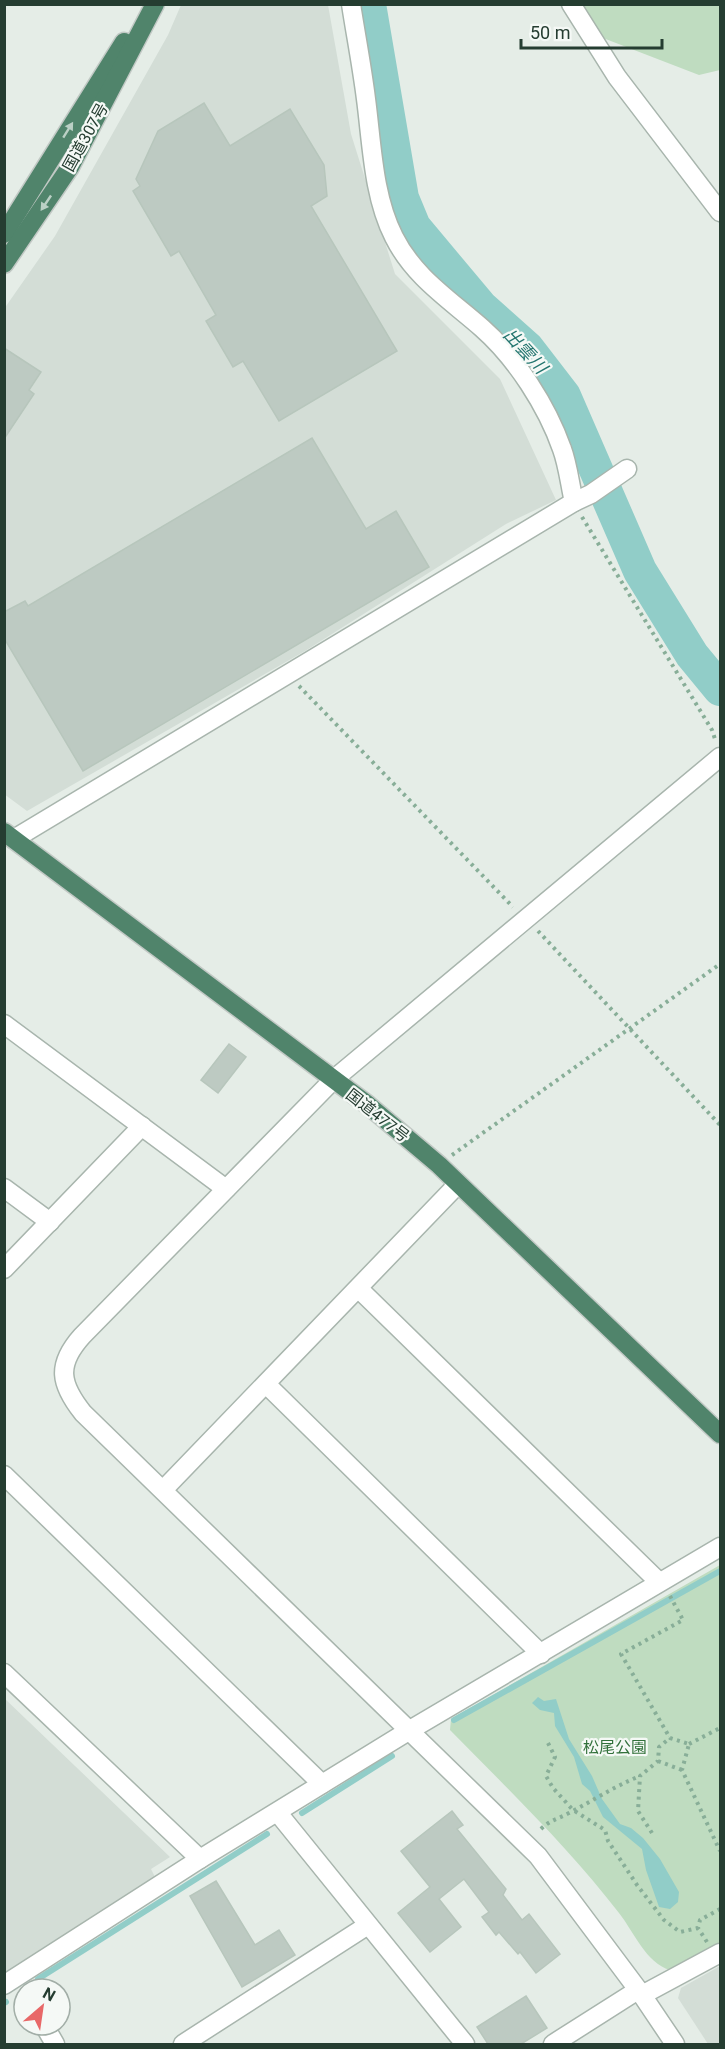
<svg xmlns="http://www.w3.org/2000/svg" width="725" height="2049" viewBox="0 0 725 2049" font-family="Roboto,'Noto Sans JP',sans-serif">
	<style>
		.built { fill: #d3ddd6 }
		.green { fill: #bfdcc0 }
		.water { fill: #91cdc8 }
		.lines { fill: none; stroke-linecap: round; stroke-linejoin: round }
		.stream { stroke: #91cdc8; stroke-width: 6 }
		.river { stroke: #91cdc8; stroke-width: 34 }
		.building { fill: #bdcac2; stroke: #b7c6bc; stroke-width: 1.5 }
		.minor-casing { stroke: #a8b5ad; stroke-width: 21 }
		.tertiary-casing { stroke: #a8b5ad; stroke-width: 21 }
		.trunk-casing { stroke: #c2c9c5; stroke-width: 21 }
		.path { stroke: #88ae98; stroke-width: 4; stroke-dasharray: 3 4.5; stroke-linecap: butt }
		.minor { stroke: #fff; stroke-width: 18 }
		.tertiary { stroke: #fff; stroke-width: 18 }
		.trunk { stroke: #50846b; stroke-width: 18 }
		.oneway { fill: #bbd0c5 }
		.labels { text-anchor: middle; stroke-width: 4.5; stroke-linejoin: round; paint-order: stroke }
		.street-label { font-size: 16px; fill: #253d31; stroke: #f5f9f6 }
		.park-label { font-size: 16px; fill: #32713b; stroke: #f5f9f6 }
		.water-label { font-size: 18px; font-style: italic; fill: #23756f; stroke: #f5f9f6 }
	</style>
	<rect width="100%" height="100%" fill="#e5ede7"/>
	<g class="built">
		<path d="M 181,5 L 328,5 L 351,134 L 395,274 L 500,379 L 556,500 L 506,524 L 305,651 L 27,811 L 4,794 L 4,309 L 55,236 L 168,35 Z"/>
		<path d="M 4,1698 L 170,1857 L 151,1869 L 155,1877 L 5,1975 Z"/>
		<path d="M 720,1966 L 720,2044 L 708,2044 L 678,1998 L 681,1988 Z"/>
	</g>
	<g class="green">
		<path d="M 579,5 L 720,5 L 720,70 L 699,75 L 603,38 Z"/>
		<path d="M 720,1565 L 720,1943 L 670,1970 C 646,1963 634,1932 619,1913 C 568,1847 508,1789 450,1730 L 451,1719 Z"/>
	</g>
	<path class="water" d="M 538,1697 L 544,1701 L 556,1699 L 569,1739 L 592,1776 L 602,1799 L 620,1824 L 631,1828 L 643,1838 L 660,1859 L 679,1892 L 678,1902 L 670,1909 L 659,1907 L 646,1870 L 642,1849 L 603,1817 L 590,1791 L 582,1784 L 574,1757 L 555,1726 L 554,1713 L 540,1710 L 532,1703 Z"/>
	<g class="lines">
		<g class="stream">
			<path d="M 454,1720 L 720,1571"/>
			<path d="M 302,1813 L 392,1756"/>
			<path d="M 38,1979 L 267,1834"/>
			<path d="M 4,2003 L 6,2002"/>
		</g>
		<path class="river" d="M 369,4 L 402,198 L 414,227 L 481,307 L 527,348 L 564,396 L 640,571 L 692,655 L 720,689"/>
	</g>
	<g class="building">
		<path d="M 204,103 L 230,146 L 290,109 L 324,165 L 327,196 L 311,206 L 397,351 L 279,421 L 243,361 L 233,367 L 206,321 L 216,315 L 179,251 L 171,256 L 133,191 L 140,186 L 136,179 L 158,131 Z"/>
		<path d="M 4,348 L 41,372 L 29,390 L 34,394 L 4,439 Z"/>
		<path d="M 312,438 L 366,529 L 396,511 L 429,567 L 83,771 L 4,638 L 4,612 L 25,601 L 28,606 Z"/>
		<path d="M 229,1044 L 246,1057 L 218,1093 L 201,1080 Z"/>
		<path d="M 452,1811 L 463,1825 L 457,1829 L 506,1889 L 503,1895 L 522,1920 L 529,1914 L 560,1954 L 536,1973 L 520,1952 L 518,1954 L 499,1932 L 496,1935 L 482,1917 L 489,1912 L 464,1879 L 439,1899 L 461,1927 L 430,1952 L 398,1913 L 430,1887 L 401,1851 Z"/>
		<path d="M 216,1881 L 255,1945 L 279,1930 L 295,1955 L 242,1987 L 190,1896 Z"/>
		<path d="M 526,1996 L 547,2028 L 521,2044 L 488,2044 L 477,2027 Z"/>
	</g>
	<g class="lines">
		<defs>
			<g id="minor">
				<path d="M 351,4 C 356,36 362,67 366,99 C 372,144 373,196 394,237 C 414,277 449,299 482,328 C 516,358 547,406 562,449 C 568,465 570,485 574,502"/>
				<path d="M 571,4 L 617,77 L 720,212"/>
				<path d="M 14,839 L 574,502 L 591,494 L 627,469"/>
				<path d="M 4,1024 L 226,1189"/>
				<path d="M 4,1188 L 50,1222"/>
				<path d="M 4,1269 L 142,1126"/>
				<path d="M 359,1289 L 659,1582"/>
				<path d="M 266,1384 L 541,1654"/>
				<path d="M 4,1475 L 322,1784"/>
				<path d="M 164,1489 L 458,1184"/>
				<path d="M 4,1673 L 200,1859"/>
				<path d="M 278,1813 L 465,2044"/>
				<path d="M 4,1985 L 200,1859 L 410,1730 L 720,1547"/>
				<path d="M 642,1995 L 720,1953"/>
				<path d="M 44,2025 L 55,2044"/>
				<path d="M 183,2044 L 368,1925"/>
				<path d="M 553,2044 L 638,1990"/>
			</g>
			<path id="tertiary" d="M 675,2044 L 642,1995 L 538,1856 L 83,1413 C 60,1384 56,1365 82,1336 L 333,1080 L 720,757"/>
			<g id="trunk">
				<path d="M 4,234 L 124,42"/>
				<path d="M 4,264 L 70,167 L 155,4"/>
				<path d="M 4,832 L 368,1105 L 439,1165 L 720,1434"/>
			</g>
		</defs>
		<use href="#minor" class="minor-casing"/>
		<use href="#tertiary" class="tertiary-casing"/>
		<use href="#trunk" class="trunk-casing"/>
		<g class="path">
			<path d="M 582,517 L 712,730 L 716,742"/>
			<path d="M 299,686 L 513,907"/>
			<path d="M 538,931 L 720,1125"/>
			<path d="M 452,1155 L 720,964"/>
			<path d="M 670,1596 L 683,1620 L 621,1654 L 670,1738 L 689,1744 L 682,1770 L 720,1851"/>
			<path d="M 548,1743 L 555,1757 L 546,1776 L 553,1788 L 573,1810 L 605,1830 L 608,1841 L 637,1885 L 664,1920 L 680,1932 L 698,1928"/>
			<path d="M 689,1744 L 720,1728"/>
			<path d="M 658,1761 L 682,1770"/>
			<path d="M 541,1829 C 550,1820 558,1819 569,1813 C 594,1800 613,1787 640,1776"/>
			<path d="M 652,1833 L 638,1811 L 640,1776 L 658,1761 L 659,1747 L 670,1738"/>
			<path d="M 707,1942 L 698,1928 L 700,1920 L 720,1909"/>
		</g>
		<use href="#minor" class="minor"/>
		<use href="#tertiary" class="tertiary"/>
		<use href="#trunk" class="trunk"/>
	</g>
	<defs><path id="oneway-solid" d="M-6-.8H1V-3.2L6.5 0L1 3.2V.8H-6Z" transform="scale(1.5)"/></defs>
	<g class="oneway">
		<use href="#oneway-solid" transform="translate(68 130) rotate(-58)"/>
		<use href="#oneway-solid" transform="translate(46 203) rotate(124)"/>
	</g>
	<g class="labels">
		<g class="street-label">
			<text transform="translate(85 137) rotate(-61)" y="6">国道307号</text>
			<text transform="translate(378 1115) rotate(38)" y="6">国道477号</text>
		</g>
		<g class="park-label">
			<text x="615" y="1753">松尾公園</text>
		</g>
		<g class="water-label">
			<text transform="translate(525 351) rotate(47)" y="6">出雲川</text>
		</g>
	</g>
	<rect width="725" height="2049" fill="none" stroke="#253d31" stroke-width="12"/>
	<g transform="translate(42 2007) rotate(29)"><circle r="28" fill="#f5f9f6" stroke="#a2aea7" stroke-width="1.5"/>
	<path d="M0-4.5L10 22L0 15L-10 22Z" fill="#e86868"/>
	<text y="-9" font-size="16" font-weight="bold" text-anchor="middle" fill="#253d31">N</text>
	</g>
	<path d="M521 39v9h141v-9" fill="none" stroke="#253d31" stroke-width="3"/>
	<text x="530" y="39" font-size="18" fill="#253d31" stroke="#f5f9f6" stroke-width="4.5" paint-order="stroke">50 m</text>
</svg>
